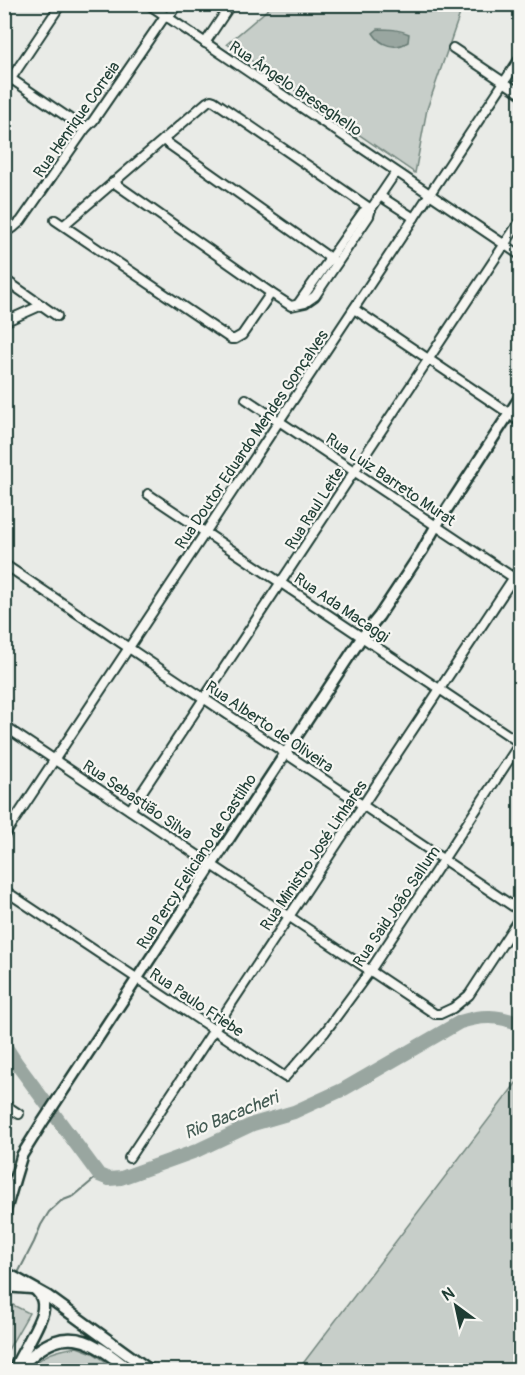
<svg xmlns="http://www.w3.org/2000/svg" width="525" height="1375" viewBox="0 0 525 1375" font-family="Pangolin,sans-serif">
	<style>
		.green { fill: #c7cec9; stroke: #73867e; stroke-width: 1.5 }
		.water { fill: #99a6a0; stroke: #687c75; stroke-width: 1.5 }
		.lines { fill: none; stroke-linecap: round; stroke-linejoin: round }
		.stream { stroke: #687c75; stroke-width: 2 }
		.river { stroke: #99a6a0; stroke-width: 14 }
		.minor-casing { stroke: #1f3d34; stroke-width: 12 }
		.tertiary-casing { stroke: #1f3d34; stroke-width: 14 }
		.secondary-casing { stroke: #1f3d34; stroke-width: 15 }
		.minor { stroke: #f6f6f2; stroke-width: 8 }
		.tertiary { stroke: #f6f6f2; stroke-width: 9 }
		.secondary { stroke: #f6f6f2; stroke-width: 10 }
		.labels { text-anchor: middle; stroke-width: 4.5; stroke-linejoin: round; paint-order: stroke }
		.street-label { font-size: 16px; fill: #1f3d34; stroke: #f6f6f2 }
		.water-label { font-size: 18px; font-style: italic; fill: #445c54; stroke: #f6f6f2 }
	</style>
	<rect width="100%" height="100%" fill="#e9ebe7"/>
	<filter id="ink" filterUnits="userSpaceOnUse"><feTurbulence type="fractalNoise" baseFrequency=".0167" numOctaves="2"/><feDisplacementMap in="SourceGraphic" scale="12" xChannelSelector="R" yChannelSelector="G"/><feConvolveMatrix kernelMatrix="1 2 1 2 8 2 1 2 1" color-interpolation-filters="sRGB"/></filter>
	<g filter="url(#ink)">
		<g class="green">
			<path d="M 273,5 L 463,5 L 427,109 L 415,173 L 227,44 Z"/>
			<path d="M 520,1078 L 520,1370 L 298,1370 Z"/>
			<path d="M 5,1301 L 29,1313 L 5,1355 Z"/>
			<path d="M 77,1347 L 93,1353 L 118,1370 L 29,1370 C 42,1354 57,1350 77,1347 Z"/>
		</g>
		<path class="water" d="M 378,29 C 389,29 399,29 409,34 L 408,42 C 395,50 381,46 373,33 Z"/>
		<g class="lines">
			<path class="stream" d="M 17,1275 L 34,1242 L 41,1225 L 49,1212 L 61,1201 L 74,1196 L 99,1175"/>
			<path class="river" d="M 4,1044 L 17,1064 L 99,1175 L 109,1179 L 121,1178 L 196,1151 L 253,1124 L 294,1112 L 344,1089 L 460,1022 C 482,1015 498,1015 520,1024"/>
			<defs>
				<g id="minor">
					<path d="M 148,4 L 520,255"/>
					<path d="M 168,18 L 177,4"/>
					<path d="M 205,43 L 231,4"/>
					<path d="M 453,48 L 520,93"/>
					<path d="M 4,74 L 85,129"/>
					<path d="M 4,89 L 61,4"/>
					<path d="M 163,140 L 337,263"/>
					<path d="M 113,182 L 271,293 L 291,306 L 305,303 L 315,296 L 369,216 L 371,209 L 396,172"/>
					<path d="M 380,196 L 414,218"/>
					<path d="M 55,220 L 231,339 L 235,339 L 242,335 L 271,293"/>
					<path d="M 64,225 L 207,102 L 211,100 L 214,101 L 371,209"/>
					<path d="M 4,231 L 13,228 L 21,221 L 85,129 L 93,121 L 165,16"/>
					<path d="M 4,279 L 57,316"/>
					<path d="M 298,304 L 363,212 L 371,209"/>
					<path d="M 354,309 L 510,414"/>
					<path d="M 4,322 L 42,305"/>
					<path d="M 246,399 L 520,582"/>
					<path d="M 148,494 L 520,743"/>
					<path d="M 4,564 L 520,911"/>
					<path d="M 4,726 L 435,1014 L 440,1014 L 453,1008 L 469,995 L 520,917"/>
					<path d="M 130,810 L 520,221"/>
					<path d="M 4,836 L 520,58"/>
					<path d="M 4,890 L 285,1077 L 325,1032 L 370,971 L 520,743"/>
					<path d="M 4,1104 L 19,1114"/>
					<path d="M 129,1158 L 520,568"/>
				</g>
				<g id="tertiary">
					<path d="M 510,414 L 520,421"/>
					<path d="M 4,1216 L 15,1178 L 22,1155 L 42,1123 L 362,637 L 379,616 L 422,551 L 436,526 L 520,397"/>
				</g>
				<g id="secondary">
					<path d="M 4,1272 L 47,1296 L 149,1370"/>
					<path d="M 4,1286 L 31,1288"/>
					<path d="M 17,1364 C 23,1351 42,1321 43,1309 C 44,1302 42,1296 37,1291"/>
					<path d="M 17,1370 C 40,1345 65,1327 99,1348 C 110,1354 120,1363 130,1370"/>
				</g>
			</defs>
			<use href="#minor" class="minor-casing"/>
			<use href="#tertiary" class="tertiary-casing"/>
			<use href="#secondary" class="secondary-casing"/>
			<use href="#minor" class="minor"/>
			<use href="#tertiary" class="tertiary"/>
			<use href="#secondary" class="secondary"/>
		</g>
	</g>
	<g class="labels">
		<g class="street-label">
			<text transform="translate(296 88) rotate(34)" y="6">Rua Ângelo Breseghello</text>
			<text transform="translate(76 119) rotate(-55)" y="6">Rua Henrique Correia</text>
			<text transform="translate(251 439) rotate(-56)" y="6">Rua Doutor Eduardo Mendes Gonçalves</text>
			<text transform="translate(391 479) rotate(34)" y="6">Rua Luiz Barreto Murat</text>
			<text transform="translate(314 508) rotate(-57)" y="6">Rua Raul Leite</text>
			<text transform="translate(342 607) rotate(34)" y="6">Rua Ada Macaggi</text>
			<text transform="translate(270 726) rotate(34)" y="6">Rua Alberto de Oliveira</text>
			<text transform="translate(138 799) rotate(34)" y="6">Rua Sebastião Silva</text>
			<text transform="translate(313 855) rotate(-56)" y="6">Rua Ministro José Linhares</text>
			<text transform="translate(196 861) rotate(-57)" y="6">Rua Percy Feliciano de Castilho</text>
			<text transform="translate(396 906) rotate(-56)" y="6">Rua Said João Sallum</text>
			<text transform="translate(197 1002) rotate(34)" y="6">Rua Paulo Friebe</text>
		</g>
		<g class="water-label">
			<text transform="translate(231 1115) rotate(-22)" y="6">Rio Bacacheri</text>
		</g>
	</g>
	<rect width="525" height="1375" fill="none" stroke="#f6f6f2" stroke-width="24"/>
	<rect x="12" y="12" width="501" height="1351" fill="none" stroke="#1f3d34" stroke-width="2" filter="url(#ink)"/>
	<g transform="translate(456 1306) rotate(327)" stroke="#f6f6f2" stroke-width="4.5" paint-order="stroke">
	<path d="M0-4.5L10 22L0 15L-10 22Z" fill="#1f3d34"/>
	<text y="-9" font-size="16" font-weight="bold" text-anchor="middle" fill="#1f3d34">N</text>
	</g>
</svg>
